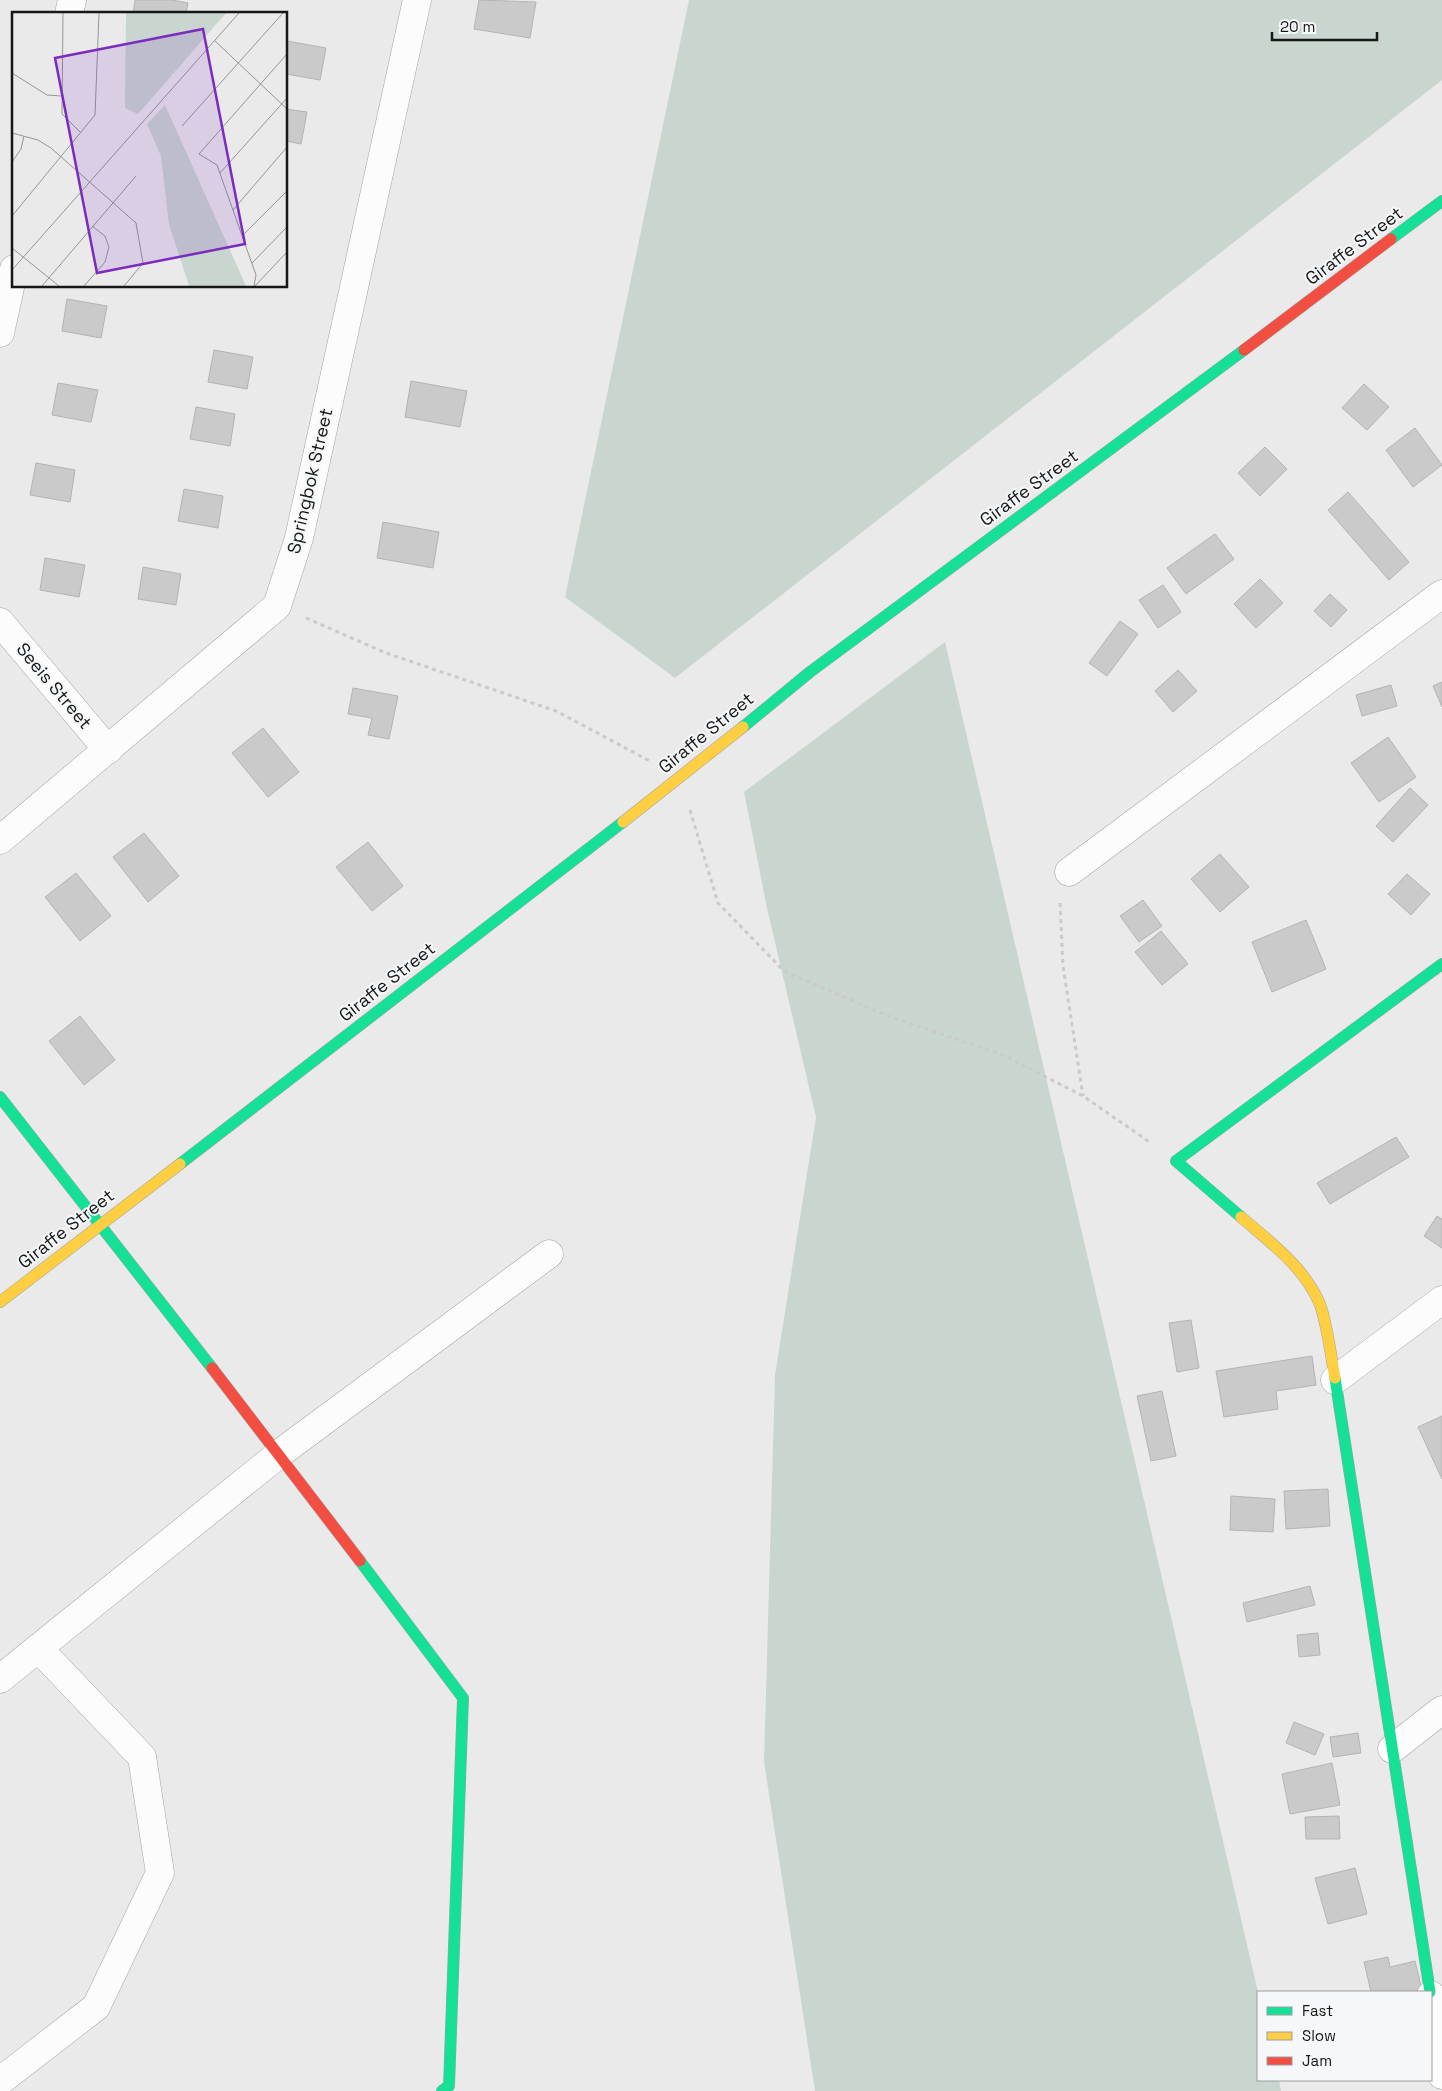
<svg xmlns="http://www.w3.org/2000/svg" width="1442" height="2091" viewBox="0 0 1442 2091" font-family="'Space Grotesk',sans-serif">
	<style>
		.green { fill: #c9d6d0 }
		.building { fill: #cacaca; stroke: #b5b4b4 }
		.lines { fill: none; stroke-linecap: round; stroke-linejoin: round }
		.street-casing { stroke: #a4a4a5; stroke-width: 29 }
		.fast-casing { stroke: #a4a4a5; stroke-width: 12 }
		.slow-casing { stroke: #a4a4a5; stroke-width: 12 }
		.jam-casing { stroke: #a4a4a5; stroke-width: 12 }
		.path { stroke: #cacaca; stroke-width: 3; stroke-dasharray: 4 4; stroke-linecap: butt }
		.street { stroke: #fcfcfc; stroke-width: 28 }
		.fast { stroke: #16e098; stroke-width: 11 }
		.slow { stroke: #ffcf43; stroke-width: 11 }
		.jam { stroke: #f24e42; stroke-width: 11 }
		.labels { text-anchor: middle; stroke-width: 4; stroke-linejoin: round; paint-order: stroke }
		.street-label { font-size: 18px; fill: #161717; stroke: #f6f7f9 }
		.inset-road { fill: none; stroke: #959696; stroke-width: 1 }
		.view { fill: #7b2cbf; fill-opacity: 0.15; stroke: #7b2cbf; stroke-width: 2.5 }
		.inset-edge { fill: none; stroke: #161717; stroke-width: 2.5 }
	</style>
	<rect width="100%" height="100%" fill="#eaeaeb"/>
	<g class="green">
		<path d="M 689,0 L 1442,0 L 1442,80 L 675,678 L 565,597 Z"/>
		<path d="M 945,642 L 1258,1992 L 1258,2080 L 1279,2080 L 1281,2091 L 815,2091 L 764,1762 L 775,1375 L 816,1117 L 767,908 L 744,792 Z"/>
	</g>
	<g class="building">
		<path d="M 135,0 L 172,0 L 188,3 L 186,14 L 133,14 Z"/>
		<path d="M 479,0 L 536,2 L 530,38 L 474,29 Z"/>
		<path d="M 287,41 L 326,48 L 320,80 L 286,74 Z"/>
		<path d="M 286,109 L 307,112 L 301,144 L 286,141 Z"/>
		<path d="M 67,299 L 107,306 L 101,338 L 62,331 Z"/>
		<path d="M 214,350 L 253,357 L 247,389 L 208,382 Z"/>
		<path d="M 411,381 L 467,391 L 460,427 L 405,417 Z"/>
		<path d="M 58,383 L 98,390 L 91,422 L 52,415 Z"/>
		<path d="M 1364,384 L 1389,407 L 1367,430 L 1342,408 Z"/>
		<path d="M 196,407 L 235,414 L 230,446 L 190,439 Z"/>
		<path d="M 1415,428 L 1442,465 L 1413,487 L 1386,450 Z"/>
		<path d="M 1265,447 L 1287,469 L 1260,496 L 1238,473 Z"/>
		<path d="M 36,463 L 75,470 L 70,502 L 30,495 Z"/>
		<path d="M 184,489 L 223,496 L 218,528 L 178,521 Z"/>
		<path d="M 1348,492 L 1409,562 L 1389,580 L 1328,510 Z"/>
		<path d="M 383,522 L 439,532 L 433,568 L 377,558 Z"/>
		<path d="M 1215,534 L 1234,559 L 1186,594 L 1167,568 Z"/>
		<path d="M 45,558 L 85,565 L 79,597 L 40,590 Z"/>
		<path d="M 143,567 L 181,574 L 176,605 L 138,599 Z"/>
		<path d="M 1260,579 L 1283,603 L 1256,628 L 1234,604 Z"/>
		<path d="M 1163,585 L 1181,612 L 1158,628 L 1139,600 Z"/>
		<path d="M 1330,594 L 1347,610 L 1331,627 L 1314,611 Z"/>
		<path d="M 1120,621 L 1138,634 L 1107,676 L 1089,663 Z"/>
		<path d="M 1178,670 L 1197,691 L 1173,712 L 1155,691 Z"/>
		<path d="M 1442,682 L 1442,707 L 1433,686 Z"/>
		<path d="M 1391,685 L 1397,706 L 1362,716 L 1356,695 Z"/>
		<path d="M 353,688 L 398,696 L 389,739 L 368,735 L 372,718 L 348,714 Z"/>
		<path d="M 263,728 L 299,772 L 268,797 L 232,753 Z"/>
		<path d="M 1388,737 L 1416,777 L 1379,802 L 1351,763 Z"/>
		<path d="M 1410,788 L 1428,805 L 1393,842 L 1376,826 Z"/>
		<path d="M 144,833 L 179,876 L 148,902 L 113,857 Z"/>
		<path d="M 368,842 L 403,886 L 372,911 L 336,867 Z"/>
		<path d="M 1220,854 L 1249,887 L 1220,912 L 1191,879 Z"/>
		<path d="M 76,873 L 111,916 L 80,941 L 45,897 Z"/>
		<path d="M 1407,874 L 1430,894 L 1411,915 L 1388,894 Z"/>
		<path d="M 1143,900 L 1162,926 L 1139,942 L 1120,916 Z"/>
		<path d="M 1306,920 L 1326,969 L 1272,992 L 1252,942 Z"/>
		<path d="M 1161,931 L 1188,964 L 1162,985 L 1135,952 Z"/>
		<path d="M 80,1016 L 115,1060 L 84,1085 L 49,1041 Z"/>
		<path d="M 1396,1137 L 1409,1157 L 1330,1204 L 1317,1183 Z"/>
		<path d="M 1437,1216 L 1442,1219 L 1442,1248 L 1424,1236 Z"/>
		<path d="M 1191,1320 L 1199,1368 L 1177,1372 L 1169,1323 Z"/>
		<path d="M 1312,1356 L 1316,1385 L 1276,1391 L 1278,1409 L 1224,1417 L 1216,1371 Z"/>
		<path d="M 1162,1391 L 1176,1456 L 1151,1461 L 1137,1396 Z"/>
		<path d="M 1442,1416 L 1442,1479 L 1418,1427 Z"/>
		<path d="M 1328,1489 L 1330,1526 L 1286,1529 L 1284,1491 Z"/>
		<path d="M 1231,1496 L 1275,1499 L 1273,1532 L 1230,1530 Z"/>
		<path d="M 1310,1586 L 1315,1605 L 1247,1622 L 1243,1603 Z"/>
		<path d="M 1318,1633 L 1320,1655 L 1299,1657 L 1297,1635 Z"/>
		<path d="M 1294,1722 L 1324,1734 L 1315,1755 L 1286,1743 Z"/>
		<path d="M 1358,1733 L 1361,1753 L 1333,1757 L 1330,1737 Z"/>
		<path d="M 1332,1763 L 1340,1805 L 1290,1814 L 1282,1774 Z"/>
		<path d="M 1339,1816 L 1340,1839 L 1306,1839 L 1305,1817 Z"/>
		<path d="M 1355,1868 L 1367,1914 L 1328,1924 L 1315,1878 Z"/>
		<path d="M 1388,1957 L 1390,1967 L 1415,1961 L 1422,1990 L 1412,1992 L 1371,1992 L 1364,1962 Z"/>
	</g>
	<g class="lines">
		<defs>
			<g id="street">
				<path d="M 69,14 L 72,0"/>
				<path d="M 0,333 L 14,269"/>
				<path d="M 0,622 L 108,750"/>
				<path d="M 0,840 L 277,606 L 299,538 L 417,0"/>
				<path d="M 1069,872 L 1442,594"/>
				<path d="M 1335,1380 L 1442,1300"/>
				<path d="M 0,1679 L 279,1454 L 549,1254"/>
				<path d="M 1392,1749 L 1442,1710"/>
				<path d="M 1431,1995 L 1442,2075"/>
				<path d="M 0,2081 L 96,2007 L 160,1873 L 142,1757 L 38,1648"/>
			</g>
			<g id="fast">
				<path d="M 1391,239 L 1442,201"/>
				<path d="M 743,727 L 810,672 L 1244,350"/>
				<path d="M 0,1097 L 212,1368"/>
				<path d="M 180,1164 L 623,822"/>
				<path d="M 1241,1217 L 1176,1161 L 1442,964"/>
				<path d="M 1335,1378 L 1430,1992"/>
				<path d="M 360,1561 L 463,1698 L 449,2086 L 442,2091"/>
			</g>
			<g id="slow">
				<path d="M 623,822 L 743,727"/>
				<path d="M 1241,1217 C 1271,1243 1303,1266 1319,1302 C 1327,1321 1331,1357 1335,1378"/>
				<path d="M 0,1302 L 180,1164"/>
			</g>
			<g id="jam">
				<path d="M 1244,350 L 1391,239"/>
				<path d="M 212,1368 L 360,1561"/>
			</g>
		</defs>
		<use href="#street" class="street-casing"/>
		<use href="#fast" class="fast-casing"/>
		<use href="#slow" class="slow-casing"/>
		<use href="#jam" class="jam-casing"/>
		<g class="path">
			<path d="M 306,618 L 386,653 L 556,711 L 650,761"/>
			<path d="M 690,810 L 718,903 L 784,971 L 888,1016 L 1003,1055 L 1083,1096 L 1151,1143"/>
			<path d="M 1060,903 L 1063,966 L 1083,1096"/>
		</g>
		<use href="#street" class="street"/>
		<use href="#fast" class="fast"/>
		<use href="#slow" class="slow"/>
		<use href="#jam" class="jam"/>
	</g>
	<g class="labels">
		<g class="street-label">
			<text transform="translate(1354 246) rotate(-37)" y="6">Giraffe Street</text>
			<text transform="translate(310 481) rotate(-77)" y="6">Springbok Street</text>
			<text transform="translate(1029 488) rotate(-36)" y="6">Giraffe Street</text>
			<text transform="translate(54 686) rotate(50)" y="6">Seeis Street</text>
			<text transform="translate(706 733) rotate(-39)" y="6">Giraffe Street</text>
			<text transform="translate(387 982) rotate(-38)" y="6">Giraffe Street</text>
			<text transform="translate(66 1229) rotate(-38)" y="6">Giraffe Street</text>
		</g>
	</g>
	<g transform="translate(12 12)">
		<rect width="275" height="275" fill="#eaeaeb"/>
		<path d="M 114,1 L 214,1 L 126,102 L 113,96 ZM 153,93 L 234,274 L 177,274 L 157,212 L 149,144 L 135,112 Z" fill="#c9d6d0"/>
		<path class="inset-road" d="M 51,1 L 50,102 L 69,121M 203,29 L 275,97M 0,61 L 35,83 L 49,84M 170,114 L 271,1M 0,121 L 26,128 L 39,136 L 124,211 L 131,251 L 112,274M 0,150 L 9,137 L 12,124M 208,161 L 275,86M 221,198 L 275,135M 0,204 L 83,103 L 87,1M 230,224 L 275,179M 0,236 L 47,274M 240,251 L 275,215M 0,258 L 227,1M 30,274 L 124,164M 72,274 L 93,250 L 97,235 L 93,224 L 80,214M 242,274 L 244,263 L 205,153 L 187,142 L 275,42M 243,274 L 275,240"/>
		<path class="view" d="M 191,17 L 233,232 L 85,261 L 43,46 Z"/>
		<rect width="275" height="275" class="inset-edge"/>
	</g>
	<rect x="1257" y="1991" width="175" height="90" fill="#f6f7f9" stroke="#9c9d9f"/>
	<rect x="1267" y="2007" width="25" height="8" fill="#16e098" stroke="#9c9d9f"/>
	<text x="1302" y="2016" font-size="15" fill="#161717">Fast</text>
	<rect x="1267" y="2032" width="25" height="8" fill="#ffcf43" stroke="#9c9d9f"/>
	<text x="1302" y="2041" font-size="15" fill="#161717">Slow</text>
	<rect x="1267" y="2057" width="25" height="8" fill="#f24e42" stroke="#9c9d9f"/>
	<text x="1302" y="2066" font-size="15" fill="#161717">Jam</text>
	<path d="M1272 32v8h105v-8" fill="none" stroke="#161717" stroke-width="2.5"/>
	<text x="1280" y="32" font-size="15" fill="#161717" stroke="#f6f7f9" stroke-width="4" paint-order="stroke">20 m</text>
</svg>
